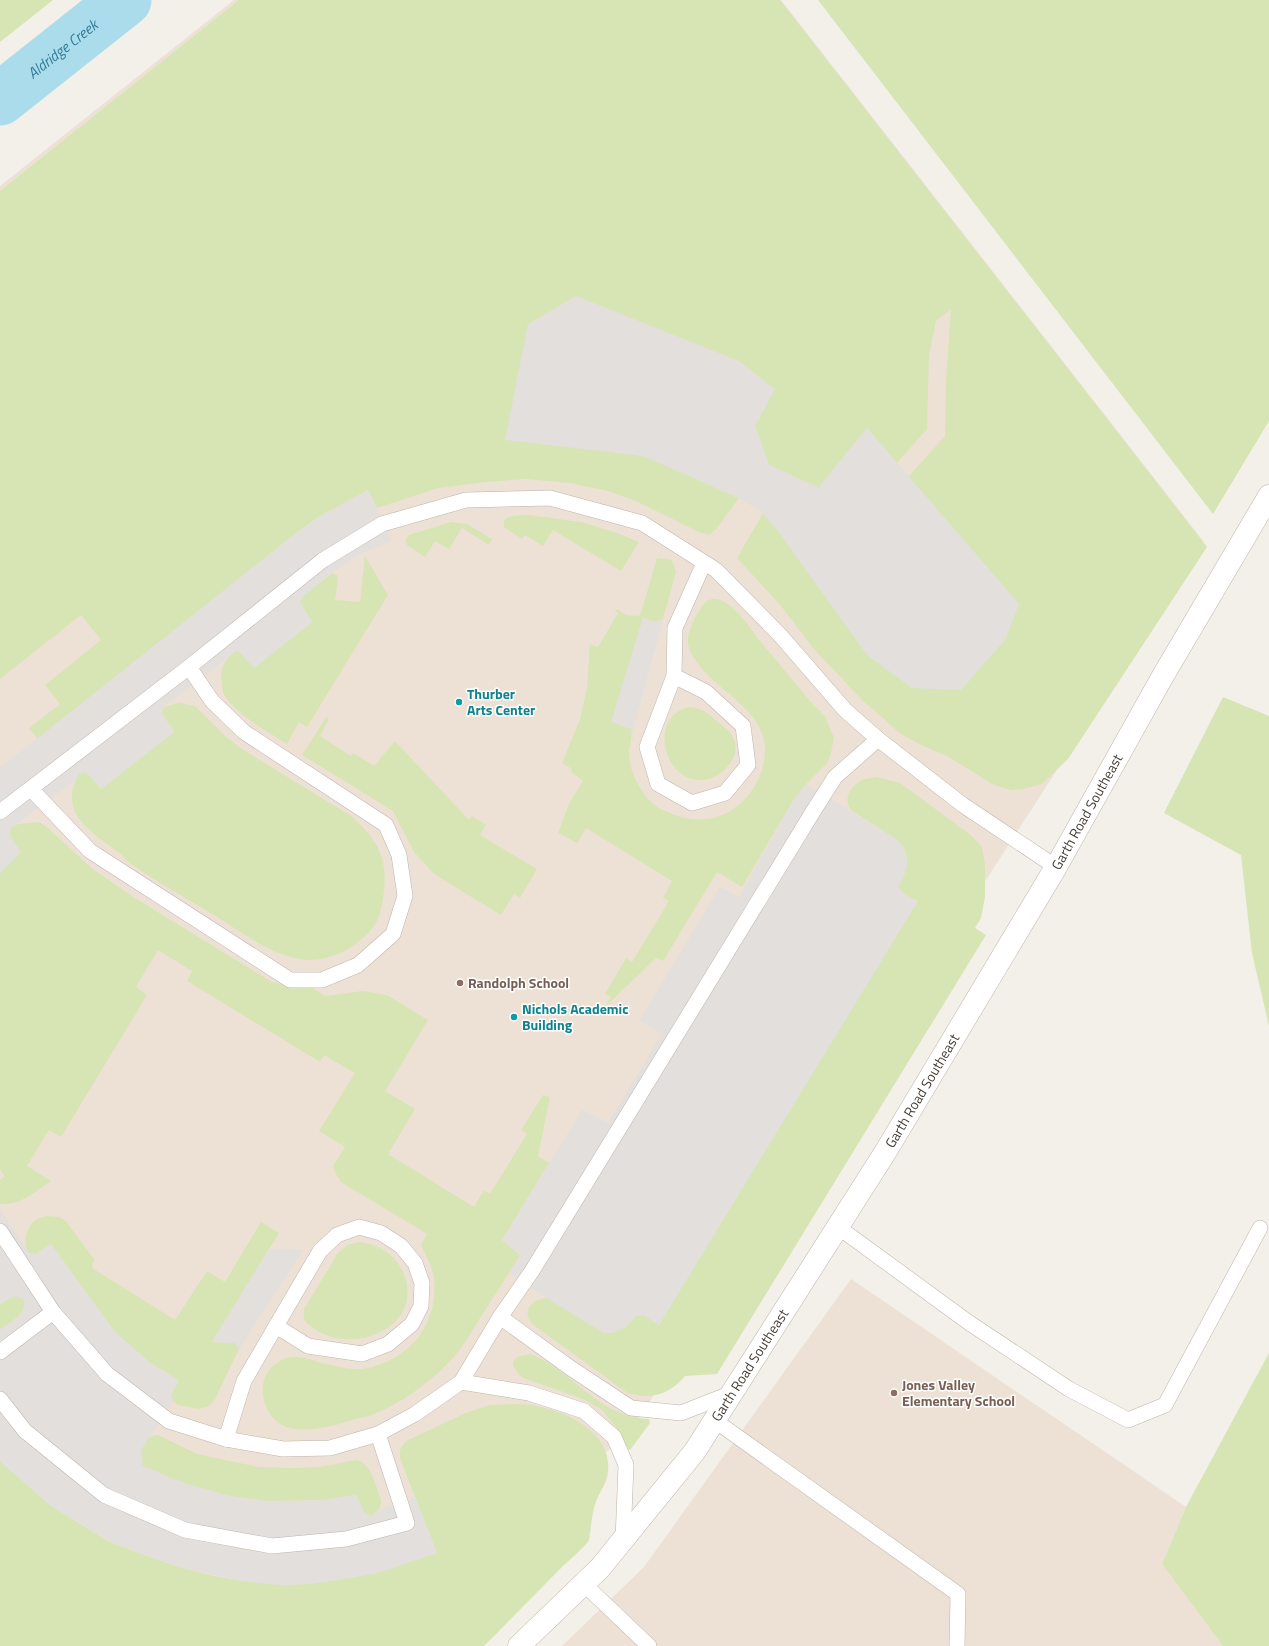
<svg xmlns="http://www.w3.org/2000/svg" width="1269" height="1646" viewBox="0 0 1269 1646" font-family="'Titillium Web',sans-serif">
	<style>
		.education { fill: #ece1d4 }
		.green { fill: #d7e5b5 }
		.parking { fill: #e2dfdd }
		.lines { fill: none; stroke-linecap: round; stroke-linejoin: round }
		.river { stroke: #aadcec; stroke-width: 53 }
		.service-casing { stroke: #beb5ac; stroke-width: 16 }
		.tertiary-casing { stroke: #beb5ac; stroke-width: 23 }
		.service { stroke: #fff; stroke-width: 15 }
		.tertiary { stroke: #fff; stroke-width: 22 }
		.culture-dot { fill: #0f9aa8; stroke: #fff; stroke-width: 1.5 }
		.education-dot { fill: #8d6e63; stroke: #fff; stroke-width: 1.5 }
		.labels { text-anchor: middle; stroke-width: 3; stroke-linejoin: round; paint-order: stroke }
		.culture-label { font-size: 14px; font-weight: bold; fill: #0d838f; stroke: #fff; text-anchor: start }
		.street-label { font-size: 14px; fill: #473e38; stroke: #fff }
		.education-label { font-size: 14px; font-weight: bold; fill: #785e54; stroke: #fff; text-anchor: start }
		.water-label { font-size: 15px; font-style: italic; fill: #327c95; stroke: #fff }
	</style>
	<rect width="100%" height="100%" fill="#f3efe9"/>
	<g class="education">
		<path d="M 234,0 L 781,0 L 1204,542 L 635,1424 L 406,1646 L 0,1646 L 0,186 Z"/>
		<path d="M 851,1279 L 1186,1507 L 1162,1564 L 1223,1646 L 562,1646 L 644,1567 Z"/>
	</g>
	<g class="green">
		<path d="M 0,0 L 53,0 L 0,42 Z"/>
		<path d="M 239,0 L 780,0 L 1207,547 L 1068,759 L 1042,784 L 1023,789 L 1011,790 L 994,785 L 947,756 L 921,745 L 901,734 L 861,699 L 813,648 L 781,606 L 737,558 L 763,513 L 778,531 L 1019,604 L 908,477 L 945,436 L 946,378 L 951,309 L 936,321 L 929,355 L 927,429 L 897,463 L 867,428 L 819,488 L 769,465 L 755,426 L 775,388 L 505,439 L 644,456 L 739,498 L 716,529 L 709,535 L 701,533 L 636,501 L 608,491 L 570,483 L 526,479 L 486,482 L 438,488 L 377,508 L 368,490 L 320,516 L 295,534 L 38,739 L 29,728 L 60,704 L 45,685 L 101,640 L 81,615 L 0,679 L 0,191 Z"/>
		<path d="M 818,0 L 1269,0 L 1269,421 L 1213,514 Z"/>
		<path d="M 528,515 L 582,522 L 617,533 L 639,542 L 621,571 L 553,530 L 543,546 L 525,535 L 522,539 L 504,527 L 504,520 C 511,514 520,516 528,515 Z"/>
		<path d="M 451,522 L 467,524 L 492,539 L 489,545 L 462,528 L 449,549 L 435,541 L 425,557 L 407,545 L 406,539 L 409,535 Z"/>
		<path d="M 365,556 L 388,595 L 307,727 L 299,722 L 287,744 C 270,733 230,711 223,692 C 222,687 222,681 221,677 C 221,666 227,657 235,651 L 240,652 L 254,668 L 312,622 L 300,602 L 303,596 L 332,573 L 337,575 L 338,580 L 335,600 L 360,602 Z"/>
		<path d="M 657,558 L 672,560 L 676,572 L 663,619 L 655,622 L 643,618 L 612,722 L 631,729 C 633,737 629,745 629,753 C 629,774 644,801 663,810 C 685,821 710,824 732,810 C 746,801 755,788 761,773 C 781,714 721,698 696,661 C 692,656 688,649 688,642 C 687,633 693,622 697,614 C 702,607 705,599 714,599 C 730,598 751,628 759,640 L 811,702 L 825,716 L 834,738 L 831,753 L 828,762 L 806,784 L 793,801 L 742,887 L 717,872 L 663,961 L 656,958 L 605,1007 L 611,997 L 605,994 L 626,958 L 632,962 L 669,901 L 663,898 L 672,881 L 586,828 L 577,843 L 558,833 L 569,804 L 583,781 L 571,772 L 572,769 L 562,763 L 580,719 L 587,688 L 590,644 L 598,647 L 618,613 L 614,610 L 619,610 L 626,615 L 640,616 Z"/>
		<path d="M 1223,697 L 1269,716 L 1269,1026 L 1252,953 L 1241,855 L 1164,813 Z"/>
		<path d="M 180,703 L 195,706 L 225,736 L 242,749 L 351,816 C 379,840 389,861 383,898 C 382,905 380,915 377,921 C 361,948 325,966 294,958 C 267,952 238,930 214,915 C 188,899 160,884 134,866 C 129,863 125,858 121,854 C 106,843 85,830 76,814 C 69,800 72,786 79,774 L 84,772 L 88,774 L 101,789 L 174,732 C 164,714 150,708 180,703 Z"/>
		<path d="M 691,707 C 704,709 710,715 719,723 C 722,726 726,728 729,731 C 743,748 733,764 718,775 C 713,778 707,780 701,780 C 661,781 649,712 691,707 Z"/>
		<path d="M 326,717 L 329,719 L 320,736 L 351,756 L 353,753 L 374,766 L 395,741 L 469,820 L 472,816 L 486,825 L 480,835 L 537,869 L 520,898 L 514,894 L 501,915 L 434,874 L 414,852 L 393,811 L 302,755 Z"/>
		<path d="M 877,777 L 900,783 L 971,835 L 982,847 L 985,865 L 985,897 L 981,918 L 975,928 L 986,935 L 717,1374 L 685,1376 C 669,1395 649,1401 626,1392 L 532,1324 C 521,1310 532,1299 547,1298 L 604,1333 C 617,1333 628,1327 635,1316 L 645,1316 L 659,1325 L 910,897 L 905,895 L 898,887 C 913,859 909,847 883,831 C 873,824 862,817 852,811 C 842,800 850,786 862,780 C 867,778 872,778 877,777 Z"/>
		<path d="M 39,822 L 48,828 L 94,870 L 135,898 L 272,982 L 298,988 L 311,987 L 325,996 L 363,991 L 387,995 L 428,1020 L 385,1091 L 415,1109 L 388,1154 L 474,1207 L 484,1190 L 490,1194 L 527,1134 L 521,1130 L 543,1095 L 550,1097 L 538,1156 L 549,1163 L 502,1240 L 520,1255 C 508,1275 495,1295 482,1315 C 472,1331 462,1349 449,1362 C 428,1384 400,1404 372,1415 C 367,1417 361,1417 356,1419 C 336,1425 311,1433 290,1428 C 272,1424 261,1404 263,1386 C 264,1371 278,1358 293,1357 C 302,1356 312,1360 321,1363 C 334,1366 349,1370 362,1369 C 369,1368 375,1366 381,1364 C 418,1350 438,1317 434,1278 C 433,1267 425,1255 421,1245 L 427,1234 L 341,1182 L 336,1174 L 333,1166 L 345,1147 L 319,1131 L 355,1073 L 324,1055 L 320,1062 L 187,981 L 192,971 L 158,950 L 136,987 L 147,995 L 61,1137 L 49,1130 L 27,1166 L 51,1181 C 36,1191 20,1206 0,1204 L 0,1180 L 5,1176 L 0,1170 L 0,873 L 4,868 L 11,828 L 18,824 Z"/>
		<path d="M 47,1216 L 59,1217 L 65,1220 L 94,1259 L 92,1268 L 175,1320 L 207,1271 L 225,1282 L 261,1222 L 279,1233 L 212,1342 L 235,1343 L 239,1349 L 214,1401 L 207,1407 L 198,1409 L 178,1405 L 173,1401 L 171,1395 L 178,1380 L 149,1362 L 114,1331 L 51,1244 L 36,1254 L 29,1253 C 22,1244 26,1228 35,1220 C 38,1218 43,1217 47,1216 Z"/>
		<path d="M 360,1242 C 379,1245 395,1254 403,1272 C 427,1327 351,1358 312,1327 C 309,1325 305,1322 304,1318 C 303,1316 304,1312 304,1309 L 338,1253 L 349,1244 Z"/>
		<path d="M 14,1296 L 23,1299 C 29,1314 10,1322 0,1330 L 0,1304 Z"/>
		<path d="M 1269,1353 L 1269,1646 L 1223,1646 L 1162,1564 L 1186,1507 Z"/>
		<path d="M 529,1354 C 566,1366 594,1409 631,1416 C 637,1417 642,1419 649,1419 L 650,1423 L 630,1450 L 628,1449 L 616,1427 L 602,1410 L 583,1399 L 526,1379 L 519,1375 L 513,1366 L 513,1362 L 517,1357 Z"/>
		<path d="M 6,1366 L 141,1451 C 145,1443 147,1435 158,1435 L 197,1454 L 258,1467 L 293,1468 L 320,1467 L 356,1460 C 372,1463 376,1487 381,1500 C 382,1508 378,1512 371,1516 L 364,1513 L 356,1495 L 324,1500 L 267,1501 L 229,1496 L 183,1483 L 143,1466 Z"/>
		<path d="M 516,1404 C 552,1404 613,1427 608,1471 C 607,1485 598,1493 595,1505 C 592,1512 590,1537 589,1540 C 584,1548 568,1561 561,1568 C 535,1594 510,1620 484,1646 L 0,1646 L 0,1461 L 51,1506 L 108,1541 L 144,1555 L 179,1567 L 214,1576 L 241,1581 L 280,1585 L 310,1584 L 437,1553 L 401,1461 C 399,1451 399,1447 408,1440 L 466,1413 L 490,1405 Z"/>
	</g>
	<g class="parking">
		<path d="M 576,296 L 739,361 L 775,389 L 755,426 L 769,465 L 818,488 L 867,428 L 1019,604 L 1005,640 L 961,690 L 912,688 L 867,655 L 778,531 L 763,513 L 739,498 L 644,456 L 505,440 L 528,324 Z"/>
		<path d="M 368,490 L 391,541 L 360,554 L 332,573 L 303,596 L 300,602 L 301,605 L 312,622 L 254,668 L 240,652 L 235,651 L 228,658 L 165,706 L 162,709 L 162,713 L 174,732 L 101,789 L 88,774 L 84,772 L 79,774 L 75,780 L 11,828 L 10,836 L 21,852 L 0,873 L 0,768 L 295,534 L 320,516 Z"/>
		<path d="M 643,618 L 655,622 L 663,619 L 632,733 L 631,729 L 628,727 L 611,722 Z"/>
		<path d="M 806,784 L 896,839 L 903,846 L 906,852 L 907,866 L 904,876 L 898,887 L 905,895 L 918,901 L 659,1325 L 645,1316 L 636,1316 L 626,1327 L 612,1333 L 604,1333 L 547,1298 L 509,1273 L 520,1255 L 502,1240 L 582,1110 L 608,1123 L 662,1034 L 640,1020 L 720,887 L 739,897 L 793,801 Z"/>
		<path d="M 0,1209 L 29,1253 L 36,1254 L 51,1244 L 114,1331 L 149,1362 L 179,1381 L 171,1395 L 173,1401 L 152,1435 L 148,1438 L 141,1451 L 143,1466 L 183,1483 L 229,1496 L 267,1501 L 296,1501 L 324,1500 L 356,1495 L 364,1512 L 371,1516 L 379,1510 L 415,1497 L 437,1553 L 378,1573 L 345,1579 L 310,1584 L 280,1585 L 241,1581 L 179,1567 L 144,1555 L 108,1540 L 51,1506 L 0,1461 L 0,1330 L 19,1316 L 23,1312 L 25,1304 L 23,1299 L 14,1296 L 0,1304 Z"/>
		<path d="M 269,1249 L 303,1250 L 239,1349 L 235,1343 L 212,1342 Z"/>
	</g>
	<g class="lines">
		<path class="river" id="s1" d="M 0,99 L 125,0"/>
		<defs>
			<g id="service">
				<path d="M 674,676 L 706,692 L 743,726 L 748,765 L 725,793 L 692,803 L 658,784 L 647,747 L 674,676 L 675,628 L 704,563"/>
				<path d="M 31,789 L 90,851 L 290,980 L 322,980 L 358,965 L 393,934 L 405,896 L 399,855 L 386,825 L 244,732 L 212,701 L 189,667"/>
				<path d="M 0,812 L 189,667 L 323,560 L 382,524 L 466,500 L 550,498 L 642,523 L 716,570 L 780,635 L 845,710 L 878,739 L 963,805 L 1056,867"/>
				<path d="M 838,1227 L 968,1322 L 1069,1389 L 1128,1420 L 1165,1405 L 1260,1228"/>
				<path d="M 0,1231 L 53,1312 L 107,1374 L 169,1421 L 226,1439 L 283,1449 L 330,1448 L 378,1434 L 415,1414 L 461,1382 L 500,1317 L 532,1271 L 814,810 L 835,777 L 878,739"/>
				<path d="M 500,1317 L 572,1369 L 631,1408 L 681,1413 L 732,1393"/>
				<path d="M 0,1352 L 53,1312"/>
				<path d="M 461,1382 L 529,1393 L 584,1411 L 614,1437 L 626,1465 L 623,1540"/>
				<path d="M 0,1399 L 25,1431 L 104,1495 L 185,1530 L 272,1546 L 346,1539 L 407,1523 L 378,1434"/>
				<path d="M 714,1420 L 958,1594 L 957,1646"/>
				<path d="M 226,1439 L 244,1381 L 276,1326 L 320,1251 L 337,1235 L 359,1227 L 381,1233 L 401,1246 L 415,1263 L 422,1283 L 421,1306 L 412,1324 L 388,1344 L 362,1354 L 308,1346 L 276,1326"/>
				<path d="M 584,1584 L 649,1646"/>
			</g>
			<g id="tertiary">
				<path id="s2" d="M 519,1646 L 600,1568 L 695,1451 L 886,1151 L 1056,867 L 1164,674 L 1269,496"/>
			</g>
		</defs>
		<use href="#service" class="service-casing"/>
		<use href="#tertiary" class="tertiary-casing"/>
		<use href="#service" class="service"/>
		<use href="#tertiary" class="tertiary"/>
	</g>
	<g class="culture-dot">
		<circle cx="459" cy="702" r="4"/>
		<circle cx="514" cy="1017" r="4"/>
	</g>
	<g class="education-dot">
		<circle cx="460" cy="983" r="4"/>
		<circle cx="894" cy="1393" r="4"/>
	</g>
	<g class="labels">
		<g class="culture-label">
			<text x="467" y="699">Thurber<tspan x="467" dy="16">Arts Center</tspan></text>
			<text x="522" y="1014">Nichols Academic<tspan x="522" dy="16">Building</tspan></text>
		</g>
		<g class="street-label">
			<text dy="5" stroke="none"><textPath href="#s2" startOffset="1013">Garth Road Southeast</textPath></text>
			<text dy="5" stroke="none"><textPath href="#s2" startOffset="689">Garth Road Southeast</textPath></text>
			<text dy="5" stroke="none"><textPath href="#s2" startOffset="365">Garth Road Southeast</textPath></text>
		</g>
		<g class="education-label">
			<text x="468" y="988">Randolph School</text>
			<text x="902" y="1390">Jones Valley<tspan x="902" dy="16">Elementary School</tspan></text>
		</g>
		<g class="water-label">
			<text dy="5" stroke="none"><textPath href="#s1" startOffset="80">Aldridge Creek</textPath></text>
		</g>
	</g>
</svg>
